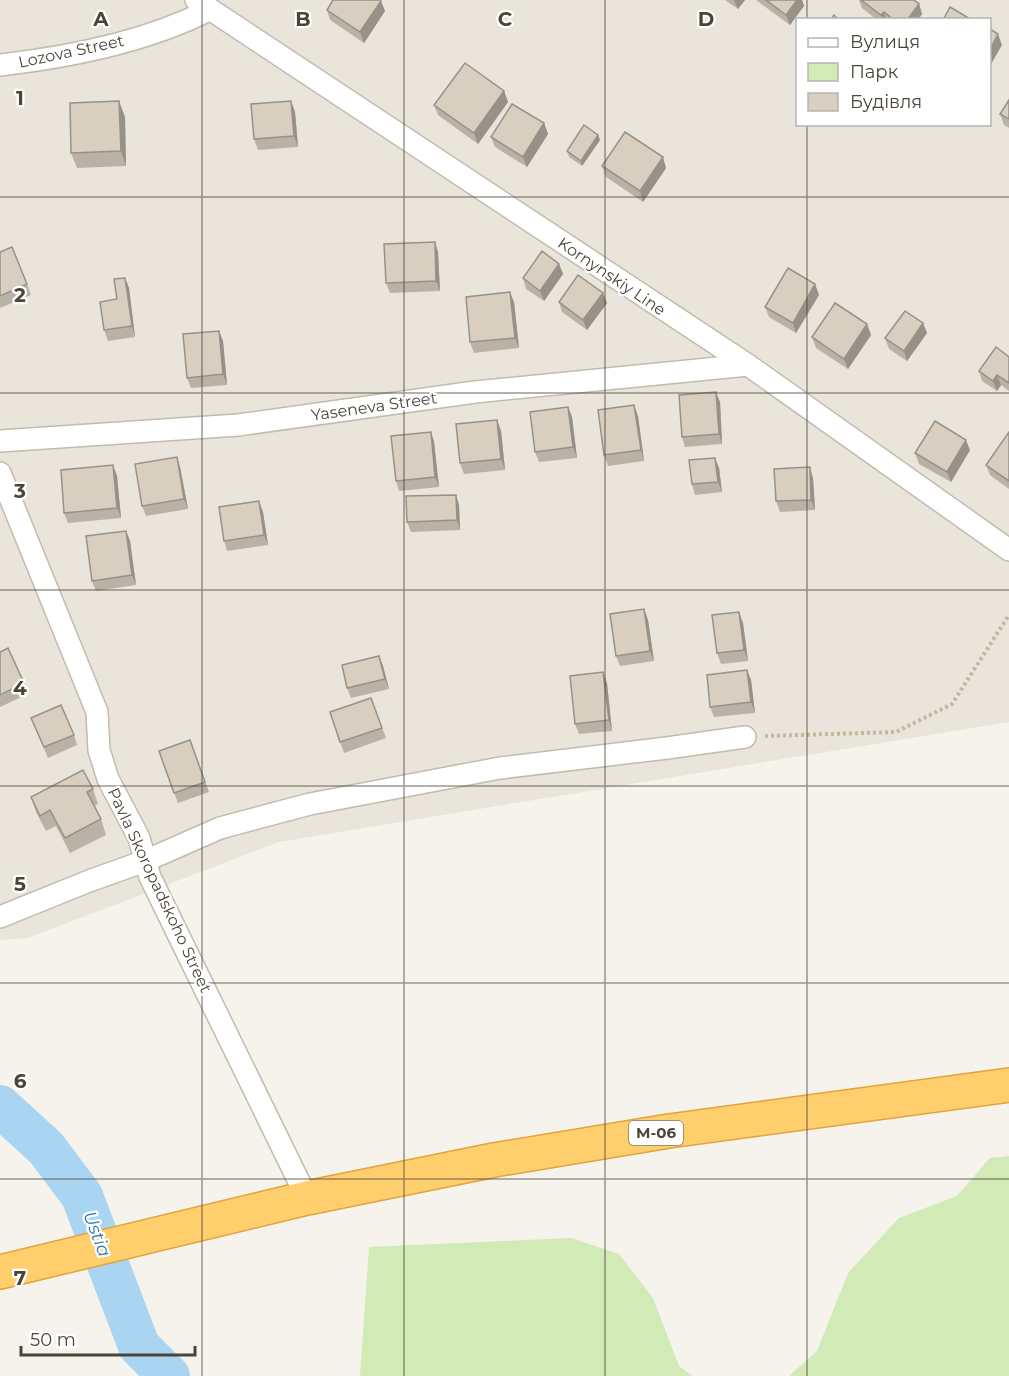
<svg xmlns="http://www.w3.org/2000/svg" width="1009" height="1376" viewBox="0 0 1009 1376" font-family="Montserrat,sans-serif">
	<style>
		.residential { fill: #eae5da; fill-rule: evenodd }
		.green { fill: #d2eab5 }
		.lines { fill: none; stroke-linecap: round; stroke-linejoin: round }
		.river { stroke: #a9d4f2; stroke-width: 42 }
		.street-casing { stroke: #c2bbae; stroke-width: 24 }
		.highway-casing { stroke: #e0a43c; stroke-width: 36 }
		.path { stroke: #c4b79f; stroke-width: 4; stroke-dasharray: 3 3; stroke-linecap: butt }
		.street { stroke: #fff; stroke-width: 21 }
		.highway { stroke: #ffcf6e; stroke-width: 33 }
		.wall { fill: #bab2a6 }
		.shaded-wall { fill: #979187 }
		.building { fill: #d8cfc1; stroke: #979187; stroke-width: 1.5 }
		.grid { fill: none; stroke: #4b4439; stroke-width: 1.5; stroke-opacity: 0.55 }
		.labels { text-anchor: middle; stroke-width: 4.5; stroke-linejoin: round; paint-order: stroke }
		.shield { fill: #fff; stroke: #817c74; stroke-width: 1.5 }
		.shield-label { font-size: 15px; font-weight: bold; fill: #4b4439 }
		.street-label { font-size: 16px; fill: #4b4439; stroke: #fff }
		.water-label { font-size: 18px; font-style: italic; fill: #2e7ab2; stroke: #fff }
		.grid-label { font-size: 20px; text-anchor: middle; font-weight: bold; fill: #4b4439; stroke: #fff; stroke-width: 4.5; stroke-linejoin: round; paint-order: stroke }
	</style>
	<rect width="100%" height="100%" fill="#f6f3ec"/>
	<path class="residential" d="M 0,0 L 1009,0 L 1009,722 L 279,842 L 28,938 L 0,940 ZM 798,20 L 990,20 L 990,124 L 798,124 Z"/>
	<g class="green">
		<path d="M 1009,1156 L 1009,1376 L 789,1376 L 817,1351 L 848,1273 L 899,1218 L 957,1196 L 990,1158 Z"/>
		<path d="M 571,1238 L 619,1254 L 653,1298 L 679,1366 L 693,1376 L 360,1376 L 369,1247 Z"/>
	</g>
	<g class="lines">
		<path class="river" d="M 0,1106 L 46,1148 L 82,1196 L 139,1346 L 169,1376"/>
		<defs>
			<g id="street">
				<path d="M 196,0 L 748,365 L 1009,550"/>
				<path d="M 0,65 C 70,57 146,42 209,10"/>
				<path d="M 0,441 L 238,425 L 475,392 L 748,365"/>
				<path d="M 0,473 L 97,712 L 99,750 L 108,779 L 139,838 L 150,877 L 307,1198"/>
				<path d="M 0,917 L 89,881 L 145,861 L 220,828 L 310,804 L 500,768 L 667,748 L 745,737"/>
			</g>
			<path id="highway" d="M 0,1272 L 307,1198 L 494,1160 L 669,1131 L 1009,1085"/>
		</defs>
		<use href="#street" class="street-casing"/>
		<use href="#highway" class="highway-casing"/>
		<path class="path" d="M 765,736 L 896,732 L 952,704 L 1009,615"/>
		<use href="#street" class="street"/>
		<use href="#highway" class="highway"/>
	</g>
	<g class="wall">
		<path d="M 725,0 L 745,0 L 738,9 Z"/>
		<path d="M 756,0 L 802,0 L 804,6 L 790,25 Z"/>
		<path d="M 859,0 L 914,0 L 919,4 L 922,14 L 918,20 L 877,20 L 862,8 Z"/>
		<path d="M 381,1 L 385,11 L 364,43 L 330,20 L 327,10 Z"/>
		<path d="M 504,91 L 508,102 L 478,144 L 438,115 L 434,105 Z"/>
		<path d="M 1009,100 L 1009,128 L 1004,125 L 1000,114 Z"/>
		<path d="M 291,101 L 295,112 L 298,147 L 258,150 L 254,139 Z"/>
		<path d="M 125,117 L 126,166 L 77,168 L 71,153 Z"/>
		<path d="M 544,123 L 548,134 L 527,167 L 495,147 L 491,137 Z"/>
		<path d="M 598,135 L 600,140 L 582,166 L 569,157 L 567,151 Z"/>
		<path d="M 602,166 L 666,168 L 643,202 L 606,177 Z"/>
		<path d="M 435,242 L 438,252 L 440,291 L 390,293 L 386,283 Z"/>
		<path d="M 0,252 L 27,284 L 31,295 L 0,308 Z"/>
		<path d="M 559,264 L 563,274 L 544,301 L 526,289 L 523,278 Z"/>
		<path d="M 125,278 L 129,288 L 135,337 L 108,341 L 104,330 Z"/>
		<path d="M 815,284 L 819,295 L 796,333 L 769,317 L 765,307 Z"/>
		<path d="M 603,293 L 607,303 L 587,330 L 562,312 L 559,302 Z"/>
		<path d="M 514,302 L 519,348 L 474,353 L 470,342 Z"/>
		<path d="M 923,323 L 927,333 L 907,361 L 889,349 L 885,338 Z"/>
		<path d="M 867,324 L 871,335 L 848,369 L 816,348 L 812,337 Z"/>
		<path d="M 219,331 L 223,341 L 227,385 L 191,388 L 187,378 Z"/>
		<path d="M 1009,357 L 1009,391 L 1001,385 L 997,391 L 982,381 L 979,371 Z"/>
		<path d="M 720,402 L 722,444 L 685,447 L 682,437 Z"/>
		<path d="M 568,407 L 572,417 L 577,458 L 539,462 L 535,452 Z"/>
		<path d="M 638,416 L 644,461 L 608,466 L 604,455 Z"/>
		<path d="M 497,420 L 501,431 L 505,470 L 464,474 L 460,463 Z"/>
		<path d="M 431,432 L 434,442 L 439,487 L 399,491 L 396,481 Z"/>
		<path d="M 1009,432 L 1009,489 L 990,475 L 986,465 Z"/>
		<path d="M 970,450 L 951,482 L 919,464 L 915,453 Z"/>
		<path d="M 715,458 L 719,468 L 722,492 L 695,495 L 692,484 Z"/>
		<path d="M 113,465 L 117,476 L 121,518 L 68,523 L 64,513 Z"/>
		<path d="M 180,467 L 188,509 L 146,516 L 142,506 Z"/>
		<path d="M 813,478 L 815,510 L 780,512 L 776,501 Z"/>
		<path d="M 456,495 L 459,505 L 460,530 L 411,532 L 407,522 Z"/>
		<path d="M 263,512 L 268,545 L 227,551 L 224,541 Z"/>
		<path d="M 126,531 L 130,541 L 136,585 L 96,591 L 92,581 Z"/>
		<path d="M 644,609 L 648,620 L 654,661 L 620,666 L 616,656 Z"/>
		<path d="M 743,623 L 748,661 L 721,664 L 717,653 Z"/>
		<path d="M 0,652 L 24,683 L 28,694 L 0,707 Z"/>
		<path d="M 379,656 L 383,666 L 389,689 L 351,698 L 347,688 Z"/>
		<path d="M 747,670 L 751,680 L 755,713 L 714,717 L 710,707 Z"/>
		<path d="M 607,683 L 612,731 L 579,734 L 575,724 Z"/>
		<path d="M 371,698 L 386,738 L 344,753 L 330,712 Z"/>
		<path d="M 31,718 L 74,735 L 77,745 L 48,758 Z"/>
		<path d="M 190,740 L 209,792 L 178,803 L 159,751 Z"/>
		<path d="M 93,789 L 98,804 L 94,806 L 101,819 L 106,835 L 70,853 L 56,826 L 46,831 L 36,812 L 31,797 Z"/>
	</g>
	<g class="shaded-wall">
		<path d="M 734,0 L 745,0 L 738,9 Z"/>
		<path d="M 797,0 L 802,0 L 804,6 L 790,25 L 786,15 Z"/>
		<path d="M 381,1 L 385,11 L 364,43 L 360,32 Z"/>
		<path d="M 919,4 L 922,14 L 918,20 L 907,20 Z"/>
		<path d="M 884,12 L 886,20 L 883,20 L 881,15 Z"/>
		<path d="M 998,34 L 1002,45 L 990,66 L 990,49 Z"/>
		<path d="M 504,91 L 508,102 L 478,144 L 474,133 Z"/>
		<path d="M 119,101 L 125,117 L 126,166 L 121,151 Z"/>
		<path d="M 291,101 L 295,112 L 298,147 L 294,136 Z"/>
		<path d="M 544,123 L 548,134 L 527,167 L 523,157 Z"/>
		<path d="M 598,135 L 600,140 L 582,166 L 581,161 Z"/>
		<path d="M 663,157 L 666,168 L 643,202 L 640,191 Z"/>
		<path d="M 435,242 L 438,252 L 440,291 L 436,281 Z"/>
		<path d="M 559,264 L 563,274 L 544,301 L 540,291 Z"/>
		<path d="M 125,278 L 129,288 L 135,337 L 132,326 Z"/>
		<path d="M 815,284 L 819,295 L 796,333 L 793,323 Z"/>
		<path d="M 510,292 L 514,302 L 519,348 L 515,338 Z"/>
		<path d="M 603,293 L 607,303 L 587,330 L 583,320 Z"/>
		<path d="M 923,323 L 927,333 L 907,361 L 904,351 Z"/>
		<path d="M 867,324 L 871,335 L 848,369 L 844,359 Z"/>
		<path d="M 219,331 L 223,341 L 227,385 L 223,374 Z"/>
		<path d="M 997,375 L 1001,385 L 997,391 L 993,381 Z"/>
		<path d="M 716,392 L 720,402 L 722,444 L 719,434 Z"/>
		<path d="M 634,405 L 638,416 L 644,461 L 641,450 Z"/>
		<path d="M 568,407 L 572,417 L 577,458 L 573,447 Z"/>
		<path d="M 497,420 L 501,431 L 505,470 L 501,459 Z"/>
		<path d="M 431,432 L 434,442 L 439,487 L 435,477 Z"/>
		<path d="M 966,440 L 970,450 L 951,482 L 947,472 Z"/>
		<path d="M 177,457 L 180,467 L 188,509 L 184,499 Z"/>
		<path d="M 715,458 L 719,468 L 722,492 L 718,482 Z"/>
		<path d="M 113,465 L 117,476 L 121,518 L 117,508 Z"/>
		<path d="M 810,467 L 813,478 L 815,510 L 811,500 Z"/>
		<path d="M 456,495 L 459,505 L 460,530 L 457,520 Z"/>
		<path d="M 259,501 L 263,512 L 268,545 L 264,535 Z"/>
		<path d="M 126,531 L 130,541 L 136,585 L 132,575 Z"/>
		<path d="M 644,609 L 648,620 L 654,661 L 650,651 Z"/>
		<path d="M 739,612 L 743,623 L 748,661 L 744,650 Z"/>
		<path d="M 379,656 L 383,666 L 389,689 L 385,679 Z"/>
		<path d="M 747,670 L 751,680 L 755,713 L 751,702 Z"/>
		<path d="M 603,672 L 607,683 L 612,731 L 609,720 Z"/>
	</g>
	<g class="building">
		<path d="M 333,0 L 380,0 L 381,1 L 360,32 L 327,10 Z"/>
		<path d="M 766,0 L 797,0 L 786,15 Z"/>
		<path d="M 861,0 L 914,0 L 919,4 L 907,20 L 894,20 L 884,12 L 881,15 Z"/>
		<path d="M 950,7 L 972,20 L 943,20 Z"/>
		<path d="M 834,15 L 839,20 L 831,20 Z"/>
		<path d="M 990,29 L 998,34 L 990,49 Z"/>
		<path d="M 465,63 L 504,91 L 474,133 L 434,105 Z"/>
		<path d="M 1009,100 L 1009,119 L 1000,114 Z"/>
		<path d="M 119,101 L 121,151 L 71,153 L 70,103 Z"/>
		<path d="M 291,101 L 294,136 L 254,139 L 251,104 Z"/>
		<path d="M 512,104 L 544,123 L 523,157 L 491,137 Z"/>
		<path d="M 584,125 L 598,135 L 581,161 L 567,151 Z"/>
		<path d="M 625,132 L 663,157 L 640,191 L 602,166 Z"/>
		<path d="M 435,242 L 436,281 L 386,283 L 384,244 Z"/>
		<path d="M 12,247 L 27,284 L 0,296 L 0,252 Z"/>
		<path d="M 542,251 L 559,264 L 540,291 L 523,278 Z"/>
		<path d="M 788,268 L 815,284 L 793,323 L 765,307 Z"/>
		<path d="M 578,275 L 603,293 L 583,320 L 559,302 Z"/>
		<path d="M 125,278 L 132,326 L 104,330 L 100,302 L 117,299 L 114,279 Z"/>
		<path d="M 510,292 L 515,338 L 470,342 L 466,297 Z"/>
		<path d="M 835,303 L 867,324 L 844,359 L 812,337 Z"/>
		<path d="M 905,311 L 923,323 L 904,351 L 885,338 Z"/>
		<path d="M 219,331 L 223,374 L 187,378 L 183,334 Z"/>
		<path d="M 996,347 L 1009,357 L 1009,383 L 997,375 L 993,381 L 979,371 Z"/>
		<path d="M 716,392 L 719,434 L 682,437 L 679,395 Z"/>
		<path d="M 634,405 L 641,450 L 604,455 L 598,410 Z"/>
		<path d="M 568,407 L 573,447 L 535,452 L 530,412 Z"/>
		<path d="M 497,420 L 501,459 L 460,463 L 456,424 Z"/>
		<path d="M 935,421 L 966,440 L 947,472 L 915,453 Z"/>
		<path d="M 431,432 L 435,477 L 396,481 L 391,436 Z"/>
		<path d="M 1009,432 L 1009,481 L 986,465 Z"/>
		<path d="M 177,457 L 184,499 L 142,506 L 135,464 Z"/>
		<path d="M 715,458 L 718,482 L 692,484 L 689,460 Z"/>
		<path d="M 113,465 L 117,508 L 64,513 L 61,470 Z"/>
		<path d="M 810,467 L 811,500 L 776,501 L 774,469 Z"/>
		<path d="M 456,495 L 457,520 L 407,522 L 406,496 Z"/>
		<path d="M 259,501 L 264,535 L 224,541 L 219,507 Z"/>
		<path d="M 126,531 L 132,575 L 92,581 L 86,536 Z"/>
		<path d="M 644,609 L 650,651 L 616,656 L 610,614 Z"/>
		<path d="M 739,612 L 744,650 L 717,653 L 712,615 Z"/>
		<path d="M 8,648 L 24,683 L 0,695 L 0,652 Z"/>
		<path d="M 379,656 L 385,679 L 347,688 L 342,665 Z"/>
		<path d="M 747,670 L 751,702 L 710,707 L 707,675 Z"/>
		<path d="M 603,672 L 609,720 L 575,724 L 570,676 Z"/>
		<path d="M 371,698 L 382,728 L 340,742 L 330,712 Z"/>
		<path d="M 61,705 L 74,735 L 44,747 L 31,718 Z"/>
		<path d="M 190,740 L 205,782 L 174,793 L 159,751 Z"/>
		<path d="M 83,770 L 93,789 L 87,792 L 101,819 L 65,838 L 50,810 L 40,816 L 31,797 Z"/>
	</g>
	<path class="grid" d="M 202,0 L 202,1376M 404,0 L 404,1376M 605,0 L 605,1376M 807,0 L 807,20M 807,124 L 807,1376M 0,197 L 1009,197M 0,393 L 1009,393M 0,590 L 1009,590M 0,786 L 1009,786M 0,983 L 1009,983M 0,1179 L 1009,1179"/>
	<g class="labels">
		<rect class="shield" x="629" y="1121" width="54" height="24" rx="4.5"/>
		<g class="shield-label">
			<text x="656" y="1138">М-06</text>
		</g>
		<g class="street-label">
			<text transform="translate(71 51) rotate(-12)" y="6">Lozova Street</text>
			<text transform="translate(612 276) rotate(34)" y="6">Kornynskiy Line</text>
			<text transform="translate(374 406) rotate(-8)" y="6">Yaseneva Street</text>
			<text transform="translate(160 890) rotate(65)" y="6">Pavla Skoropadskoho Street</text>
		</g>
		<g class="water-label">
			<text transform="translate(97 1234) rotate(69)" y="6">Ustia</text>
		</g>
	</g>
	<g class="grid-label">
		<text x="101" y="26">A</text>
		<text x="303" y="26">B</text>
		<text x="505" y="26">C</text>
		<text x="706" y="26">D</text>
		<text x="20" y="105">1</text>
		<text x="20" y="302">2</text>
		<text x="20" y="498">3</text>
		<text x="20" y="695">4</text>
		<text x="20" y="891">5</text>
		<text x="20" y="1088">6</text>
		<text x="20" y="1285">7</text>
	</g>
	<rect x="796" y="18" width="195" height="108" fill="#ffffff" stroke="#b7b4b0" stroke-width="1.5"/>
	<rect x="808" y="38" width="30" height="9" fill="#ffffff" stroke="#b7b4b0" stroke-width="1.5"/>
	<text x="850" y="48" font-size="18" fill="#4b4439">Вулиця</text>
	<rect x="808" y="63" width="30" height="18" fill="#d2eab5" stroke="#b7b4b0" stroke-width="1.5"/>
	<text x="850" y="78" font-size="18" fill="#4b4439">Парк</text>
	<rect x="808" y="93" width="30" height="18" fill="#d8cfc1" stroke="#b7b4b0" stroke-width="1.5"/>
	<text x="850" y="108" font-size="18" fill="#4b4439">Будівля</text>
	<path d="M21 1346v9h174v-9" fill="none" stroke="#4b4439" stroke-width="3"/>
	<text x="30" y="1346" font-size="18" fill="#4b4439" stroke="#ffffff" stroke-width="4.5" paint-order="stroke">50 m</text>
</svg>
